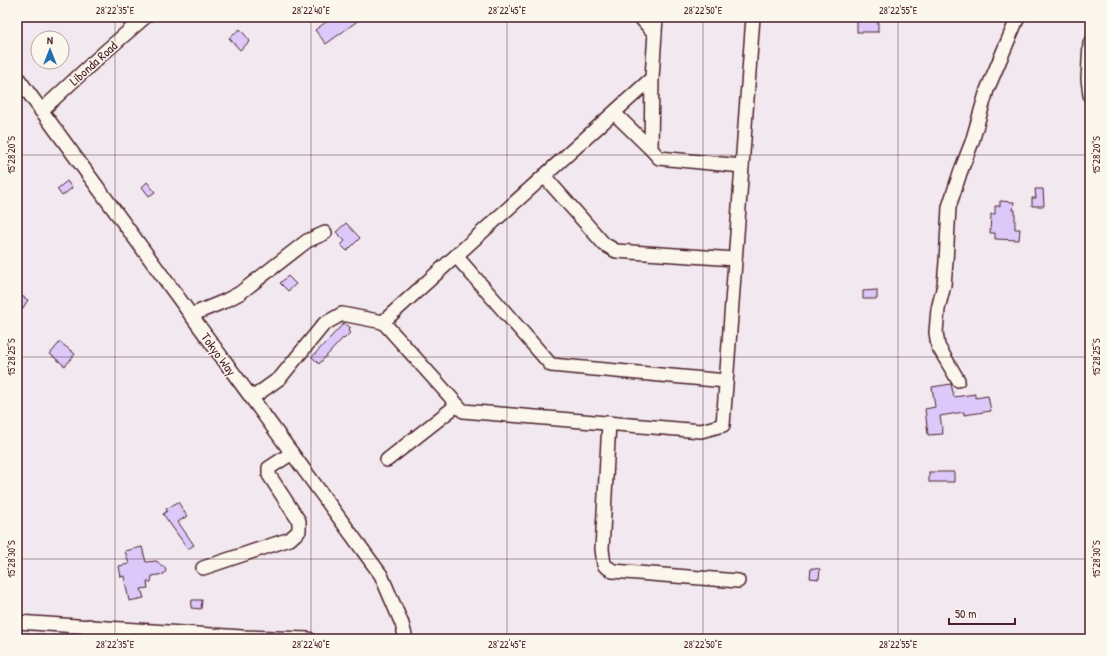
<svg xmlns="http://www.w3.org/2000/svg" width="1107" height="656" viewBox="0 0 1107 656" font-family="'Patrick Hand',sans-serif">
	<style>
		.building { fill: #dcc9fa; stroke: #4a1f2b }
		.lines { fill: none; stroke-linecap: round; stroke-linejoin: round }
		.minor-casing { stroke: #4a1f2b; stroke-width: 16 }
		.minor { stroke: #fbf7ec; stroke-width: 13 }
		.ticks { fill: none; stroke: #4a1f2b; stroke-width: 1; stroke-opacity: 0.45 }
		.labels { text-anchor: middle; stroke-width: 3; stroke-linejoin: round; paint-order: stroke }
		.street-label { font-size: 13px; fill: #4a1f2b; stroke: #fbf7ec }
		.neatline { fill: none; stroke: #4a1f2b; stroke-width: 1.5 }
		.ticks-label { font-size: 10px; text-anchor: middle; fill: #4a1f2b }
	</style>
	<rect width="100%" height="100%" fill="#f2e9f0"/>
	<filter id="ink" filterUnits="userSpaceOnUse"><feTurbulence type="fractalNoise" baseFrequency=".025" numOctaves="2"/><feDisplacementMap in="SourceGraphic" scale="8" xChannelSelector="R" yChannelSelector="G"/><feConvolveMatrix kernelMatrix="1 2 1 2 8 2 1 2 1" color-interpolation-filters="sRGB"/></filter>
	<g filter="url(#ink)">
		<g class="building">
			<path d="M 333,17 L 363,17 L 326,44 L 315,30 Z"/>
			<rect x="857" y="17" width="21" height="15"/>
			<path d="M 240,29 L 250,41 L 240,50 L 229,38 Z"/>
			<path d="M 67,181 L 72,188 L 62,196 L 57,189 Z"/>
			<path d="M 147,182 L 155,192 L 149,196 L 142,187 Z"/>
			<path d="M 1035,189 L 1043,189 L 1044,206 L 1032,206 L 1032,198 L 1036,198 Z"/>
			<path d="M 1000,201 L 1014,202 L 1013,210 L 1015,210 L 1015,229 L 1020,229 L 1019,240 L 995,239 L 995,233 L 990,233 L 991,214 L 995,214 L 995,206 L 1000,206 Z"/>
			<path d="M 346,223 L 360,238 L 347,251 L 341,245 L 345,241 L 336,232 Z"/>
			<path d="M 288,276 L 296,284 L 288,291 L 280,283 Z"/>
			<path d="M 877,290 L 877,299 L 863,299 L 863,291 Z"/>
			<path d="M 17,293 L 28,300 L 17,317 Z"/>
			<path d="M 344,323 L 351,328 L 348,331 L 350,333 L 344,339 L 343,338 L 319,364 L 312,357 Z"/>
			<path d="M 60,342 L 75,354 L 65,366 L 50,354 Z"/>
			<path d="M 951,384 L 954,397 L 975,394 L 975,398 L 988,396 L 991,411 L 964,415 L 964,412 L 940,416 L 943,434 L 928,435 L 925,409 L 935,407 L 932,387 Z"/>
			<rect x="929" y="472" width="25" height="10"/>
			<path d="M 178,502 L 187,516 L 178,522 L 194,545 L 188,549 L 163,514 L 167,511 L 166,509 Z"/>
			<path d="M 142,547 L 146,562 L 157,561 L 162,567 L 164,566 L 166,571 L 164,574 L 152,576 L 151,582 L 147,582 L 148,588 L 141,589 L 144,598 L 129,601 L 124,576 L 121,577 L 119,566 L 129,564 L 125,551 Z"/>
			<path d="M 811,568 L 820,569 L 819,579 L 810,578 Z"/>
			<path d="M 192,600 L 202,600 L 201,609 L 191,608 Z"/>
		</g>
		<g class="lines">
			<defs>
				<g id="minor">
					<path d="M 640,17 L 655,34"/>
					<path d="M 656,17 L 652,78 L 383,322 L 463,411 L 701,431 L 723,425 L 753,17"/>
					<path d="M 1090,43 L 1088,79 L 1090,95"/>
					<path d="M 17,77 L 381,575 L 402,624 L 406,639"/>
					<path d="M 652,78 L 651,149 L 659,158 L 742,166"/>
					<path d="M 41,111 L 99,57 L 145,17"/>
					<path d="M 614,113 L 651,149"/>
					<path d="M 544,176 L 604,244 L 616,251 L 735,259"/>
					<path d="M 456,256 L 551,365 L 726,381"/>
					<path d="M 191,315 L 225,301 L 240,293 L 307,241 L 325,233"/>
					<path d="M 958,380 L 938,346 L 936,332 L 938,309 L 944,285 L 946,262 L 949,207 L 960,173 L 972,142 L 987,90 L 1018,17"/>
					<path d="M 252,398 L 280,378 L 324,324 L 342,314 L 383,322"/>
					<path d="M 609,423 L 602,549 L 604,565 L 613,571 L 738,581"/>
					<path d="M 387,460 L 457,405"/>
					<path d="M 203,568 L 290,539 L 299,531 L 299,521 L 269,475 L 269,468 L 292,453"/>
					<path d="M 17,622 L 242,637 L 309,639"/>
					<path d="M 89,639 L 89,626"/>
				</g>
			</defs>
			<use href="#minor" class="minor-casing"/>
			<use href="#minor" class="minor"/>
		</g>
	</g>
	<path class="ticks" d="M 115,17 L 115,639M 311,17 L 311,639M 507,17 L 507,639M 703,17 L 703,639M 898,17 L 898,639M 17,155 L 1090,155M 17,357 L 1090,357M 17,559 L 1090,559"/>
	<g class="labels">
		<g class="street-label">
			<text transform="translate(93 63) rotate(-42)" y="5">Libonda Road</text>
			<text transform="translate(219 354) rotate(54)" y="5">Tokyo Way</text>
		</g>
	</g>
	<rect width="1107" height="656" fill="none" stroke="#fbf7ec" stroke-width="44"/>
	<g transform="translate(50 50)"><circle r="19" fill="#fbf7ec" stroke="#b4a19f"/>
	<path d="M0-3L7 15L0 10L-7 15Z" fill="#1f6fb2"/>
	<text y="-6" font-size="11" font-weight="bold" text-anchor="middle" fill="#4a1f2b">N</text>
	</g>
	<path d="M949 618v6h66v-6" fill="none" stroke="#4a1f2b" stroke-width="2"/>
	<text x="955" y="618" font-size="12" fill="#4a1f2b" stroke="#fbf7ec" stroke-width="3" paint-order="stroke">50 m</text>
	<rect x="22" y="22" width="1063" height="612" class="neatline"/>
	<g class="ticks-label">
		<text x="115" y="14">28°22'35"E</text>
		<text x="311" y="14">28°22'40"E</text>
		<text x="507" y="14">28°22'45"E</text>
		<text x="703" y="14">28°22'50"E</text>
		<text x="898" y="14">28°22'55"E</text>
		<text transform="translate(11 155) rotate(-90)" y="4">15°28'20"S</text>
		<text transform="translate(1096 155) rotate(-90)" y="4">15°28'20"S</text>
		<text transform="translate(11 357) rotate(-90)" y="4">15°28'25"S</text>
		<text transform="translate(1096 357) rotate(-90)" y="4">15°28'25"S</text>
		<text transform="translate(11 559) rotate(-90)" y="4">15°28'30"S</text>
		<text transform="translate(1096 559) rotate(-90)" y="4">15°28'30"S</text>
		<text x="115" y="648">28°22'35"E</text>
		<text x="311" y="648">28°22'40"E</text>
		<text x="507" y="648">28°22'45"E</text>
		<text x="703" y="648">28°22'50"E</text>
		<text x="898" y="648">28°22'55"E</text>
	</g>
</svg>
